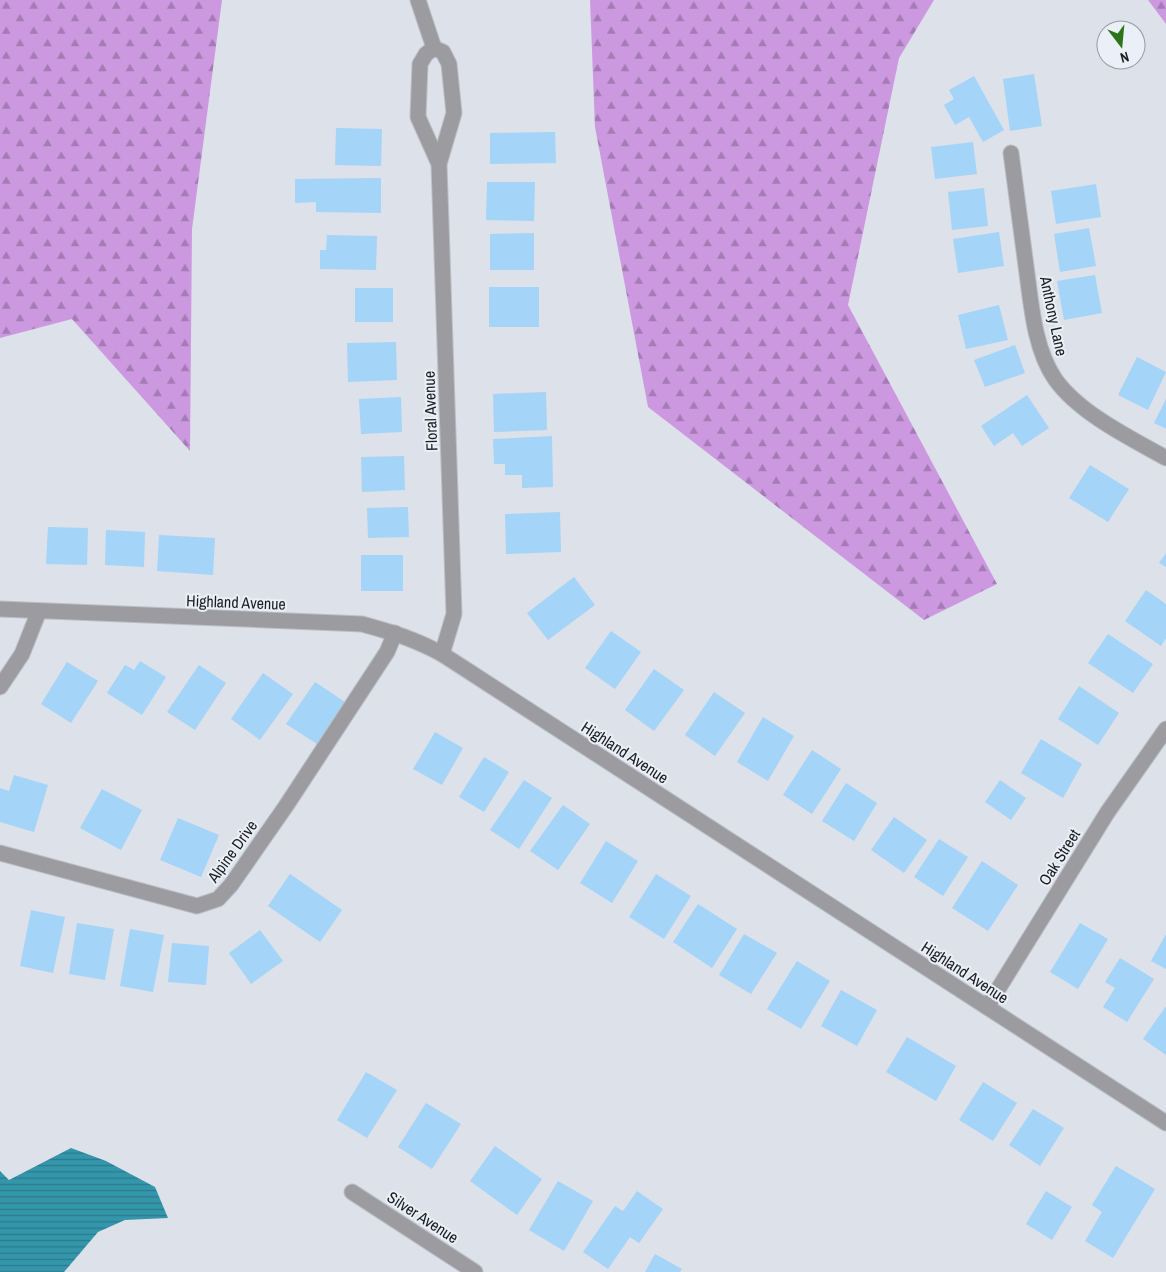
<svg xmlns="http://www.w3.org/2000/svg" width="1166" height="1272" viewBox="0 0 1166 1272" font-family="'Archivo Narrow',sans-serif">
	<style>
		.forest { fill: url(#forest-firs) }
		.water { fill: url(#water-rules) }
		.building { fill: #a4d4f7 }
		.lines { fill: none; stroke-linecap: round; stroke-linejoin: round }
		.minor-casing { stroke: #babec6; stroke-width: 17 }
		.minor { stroke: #9c9b9f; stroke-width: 15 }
		.labels { text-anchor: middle; stroke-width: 4; stroke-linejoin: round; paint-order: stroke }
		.street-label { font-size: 16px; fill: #1c1d20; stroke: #ebeff7 }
	</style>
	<defs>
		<pattern id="forest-firs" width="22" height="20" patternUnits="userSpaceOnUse" patternTransform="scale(1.25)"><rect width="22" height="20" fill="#cc98e0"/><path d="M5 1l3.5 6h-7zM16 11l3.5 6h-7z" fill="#a57bb5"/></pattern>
		<pattern id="water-rules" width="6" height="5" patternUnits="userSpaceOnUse" patternTransform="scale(1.25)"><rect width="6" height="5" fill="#3496ab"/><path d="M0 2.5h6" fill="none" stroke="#2b7a8b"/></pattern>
	</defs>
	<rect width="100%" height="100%" fill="#dde1ea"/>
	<g class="forest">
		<path d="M 0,0 L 222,0 L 192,229 L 190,451 L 72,319 L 0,338 Z"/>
		<path d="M 590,0 L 934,0 L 899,58 L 848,305 L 997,584 L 924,620 L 648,407 L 595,127 Z"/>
		<path d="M 1148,0 L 1166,0 L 1166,24 Z"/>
	</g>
	<path class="water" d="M 71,1148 L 106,1161 L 155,1187 L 168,1218 L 125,1220 L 98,1232 L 64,1272 L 0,1272 L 0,1171 L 9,1180 Z"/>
	<g class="building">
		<path d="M 1034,74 L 1042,126 L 1010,131 L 1003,79 Z"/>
		<path d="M 974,76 L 1004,130 L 983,142 L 969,117 L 955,125 L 944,105 L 954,99 L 949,90 Z"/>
		<path d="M 336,128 L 382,129 L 381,166 L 335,165 Z"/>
		<path d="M 555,132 L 556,163 L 490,164 L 490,133 Z"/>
		<path d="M 973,142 L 977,174 L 935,179 L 931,147 Z"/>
		<path d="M 381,178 L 381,213 L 316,212 L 316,202 L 295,203 L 295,179 Z"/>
		<path d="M 487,182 L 535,182 L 534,221 L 486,220 Z"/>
		<path d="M 1096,184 L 1101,217 L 1056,224 L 1051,191 Z"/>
		<path d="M 984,188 L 988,226 L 952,230 L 948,192 Z"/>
		<path d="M 1089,228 L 1096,266 L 1060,272 L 1054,234 Z"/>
		<path d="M 999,232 L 1004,266 L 958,273 L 953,239 Z"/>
		<path d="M 534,233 L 534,270 L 490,270 L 490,234 Z"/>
		<path d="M 327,235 L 377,236 L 376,270 L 320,269 L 320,250 L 326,250 Z"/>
		<path d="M 1095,275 L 1102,313 L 1064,320 L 1057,281 Z"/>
		<rect x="489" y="287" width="50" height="40"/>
		<rect x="355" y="288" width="38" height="34"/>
		<path d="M 999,305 L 1008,340 L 966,349 L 958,315 Z"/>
		<path d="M 396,342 L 397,380 L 348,382 L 347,343 Z"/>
		<path d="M 1015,345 L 1025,373 L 985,387 L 974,360 Z"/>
		<path d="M 1137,357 L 1166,372 L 1148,410 L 1118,395 Z"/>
		<path d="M 546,392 L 547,430 L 494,432 L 493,394 Z"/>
		<path d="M 1027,395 L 1049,428 L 1022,446 L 1013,433 L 994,446 L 981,426 Z"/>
		<path d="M 401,397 L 402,432 L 361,434 L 359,399 Z"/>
		<path d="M 1166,399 L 1166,429 L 1154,423 Z"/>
		<path d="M 552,436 L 553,487 L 522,488 L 522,475 L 505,475 L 505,464 L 494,464 L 493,439 Z"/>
		<path d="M 404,456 L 405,490 L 362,492 L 361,457 Z"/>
		<path d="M 1090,465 L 1129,489 L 1108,522 L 1069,498 Z"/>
		<path d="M 408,507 L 409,537 L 368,538 L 367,508 Z"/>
		<path d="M 560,512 L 561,552 L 506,554 L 505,514 Z"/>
		<path d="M 48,527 L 88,528 L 87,565 L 46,564 Z"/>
		<path d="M 106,530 L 145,532 L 144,567 L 105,565 Z"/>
		<path d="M 159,535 L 215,538 L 213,575 L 157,571 Z"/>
		<path d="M 1166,553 L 1166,567 L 1159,563 Z"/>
		<rect x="361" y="555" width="42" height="36"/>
		<path d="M 574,577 L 595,605 L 548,640 L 527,613 Z"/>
		<path d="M 1146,590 L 1166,604 L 1166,638 L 1161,646 L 1125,621 Z"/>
		<path d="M 611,631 L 641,652 L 615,689 L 585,668 Z"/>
		<path d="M 1108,634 L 1153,664 L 1133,693 L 1088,663 Z"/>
		<path d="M 140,661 L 166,677 L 142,715 L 107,693 L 125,665 L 134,670 Z"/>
		<path d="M 67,662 L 98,681 L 71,723 L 41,704 Z"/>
		<path d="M 199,665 L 226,683 L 195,730 L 167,712 Z"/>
		<path d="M 654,669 L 684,690 L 654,731 L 625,710 Z"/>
		<path d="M 263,673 L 293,694 L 260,740 L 231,719 Z"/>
		<path d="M 315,682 L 345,702 L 317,744 L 286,724 Z"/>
		<path d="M 1079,686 L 1119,713 L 1098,745 L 1058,719 Z"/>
		<path d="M 714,692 L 745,713 L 715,756 L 685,735 Z"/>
		<path d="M 763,717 L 794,736 L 768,781 L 737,762 Z"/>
		<path d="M 435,732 L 463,748 L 442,785 L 413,769 Z"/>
		<path d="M 1041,739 L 1082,764 L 1063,798 L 1021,773 Z"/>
		<path d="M 812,750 L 841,769 L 812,814 L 783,795 Z"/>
		<path d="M 484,757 L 509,772 L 484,812 L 459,797 Z"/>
		<path d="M 14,775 L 48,785 L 34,832 L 0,822 L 0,788 L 9,791 Z"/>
		<path d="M 524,780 L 552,798 L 519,849 L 490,830 Z"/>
		<path d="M 1000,780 L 1026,798 L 1011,820 L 985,802 Z"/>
		<path d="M 846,783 L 877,803 L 854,841 L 822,821 Z"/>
		<path d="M 102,789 L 142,810 L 121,850 L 80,828 Z"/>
		<path d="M 563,805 L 590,824 L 558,870 L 530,851 Z"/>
		<path d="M 894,817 L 927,840 L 904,873 L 871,850 Z"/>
		<path d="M 178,818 L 219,835 L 201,877 L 160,860 Z"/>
		<path d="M 939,839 L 968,857 L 943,896 L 914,877 Z"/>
		<path d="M 606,841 L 638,861 L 612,903 L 580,883 Z"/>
		<path d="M 982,861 L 1018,885 L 988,931 L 952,908 Z"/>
		<path d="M 290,874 L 342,910 L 320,942 L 268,906 Z"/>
		<path d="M 656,874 L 691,896 L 664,939 L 629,917 Z"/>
		<path d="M 698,904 L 737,929 L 712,968 L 673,942 Z"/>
		<path d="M 31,910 L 65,917 L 53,973 L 20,966 Z"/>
		<path d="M 77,923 L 114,929 L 105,980 L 69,974 Z"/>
		<path d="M 1080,923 L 1108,939 L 1078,989 L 1050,972 Z"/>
		<path d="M 130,929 L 164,935 L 153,992 L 120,986 Z"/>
		<path d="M 260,930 L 283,961 L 251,984 L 229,953 Z"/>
		<path d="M 744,934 L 777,953 L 751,994 L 719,975 Z"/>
		<path d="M 1166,934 L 1166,969 L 1151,961 Z"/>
		<path d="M 172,943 L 209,946 L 206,985 L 168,982 Z"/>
		<path d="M 1120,958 L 1154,979 L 1127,1022 L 1103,1007 L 1115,988 L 1105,982 Z"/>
		<path d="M 797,961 L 830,981 L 801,1029 L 767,1009 Z"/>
		<path d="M 841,990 L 877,1010 L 857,1046 L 821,1026 Z"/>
		<path d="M 1166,1006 L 1166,1055 L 1143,1039 Z"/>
		<path d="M 907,1037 L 956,1066 L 936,1101 L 886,1072 Z"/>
		<path d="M 366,1072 L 397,1090 L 367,1138 L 337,1120 Z"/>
		<path d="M 983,1082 L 1017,1103 L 993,1141 L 959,1120 Z"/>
		<path d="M 426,1103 L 461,1124 L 432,1169 L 398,1147 Z"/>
		<path d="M 1033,1109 L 1064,1128 L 1040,1166 L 1009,1145 Z"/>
		<path d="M 495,1146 L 542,1179 L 517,1215 L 470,1181 Z"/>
		<path d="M 1116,1166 L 1155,1189 L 1113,1258 L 1085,1241 L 1102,1212 L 1092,1205 Z"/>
		<path d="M 558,1181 L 593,1201 L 564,1251 L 529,1230 Z"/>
		<path d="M 637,1191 L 663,1209 L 639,1243 L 630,1237 L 608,1269 L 583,1252 L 615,1206 L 623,1211 Z"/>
		<path d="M 1046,1191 L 1072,1207 L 1052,1240 L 1026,1224 Z"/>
		<path d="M 655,1254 L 682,1269 L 680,1272 L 645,1272 Z"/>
	</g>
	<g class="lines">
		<defs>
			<g id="minor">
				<path d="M 418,0 L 434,48"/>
				<path d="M 1011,153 C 1016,190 1021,228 1026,266 C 1031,302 1034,349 1055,379 C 1079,413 1130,438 1166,458"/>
				<path d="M 439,164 L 418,117 L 420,64 L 426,54 L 434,48 L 443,52 L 449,64 L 454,113 L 439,164 L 454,614 L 442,654"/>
				<path d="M 0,609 L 362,624 C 391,632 415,639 442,654 L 1166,1123"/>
				<path d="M 0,687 L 22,654 L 39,611"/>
				<path d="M 0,853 L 197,906 L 218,899 L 231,885 L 286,806 L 387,652 L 395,633"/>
				<path d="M 987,1007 L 1107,813 L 1166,729"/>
				<path d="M 352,1192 L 475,1272"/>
			</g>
		</defs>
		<use href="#minor" class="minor-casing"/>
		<use href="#minor" class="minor"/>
	</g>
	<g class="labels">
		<g class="street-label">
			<text transform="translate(1054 316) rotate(78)" y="6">Anthony Lane</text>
			<text transform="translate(430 411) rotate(-92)" y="6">Floral Avenue</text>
			<text transform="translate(236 602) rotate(2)" y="6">Highland Avenue</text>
			<text transform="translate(625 752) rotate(33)" y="6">Highland Avenue</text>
			<text transform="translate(232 851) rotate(-54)" y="6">Alpine Drive</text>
			<text transform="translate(1059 857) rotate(-58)" y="6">Oak Street</text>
			<text transform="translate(965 972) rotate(33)" y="6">Highland Avenue</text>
			<text transform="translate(423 1217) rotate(33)" y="6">Silver Avenue</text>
		</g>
	</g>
	<g transform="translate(1121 45) rotate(164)"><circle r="24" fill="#ebeff7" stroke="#989ba1"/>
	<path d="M0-4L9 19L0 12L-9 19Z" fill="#2b7418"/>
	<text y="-8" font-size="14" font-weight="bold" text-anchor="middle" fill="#1c1d20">N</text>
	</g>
</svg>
